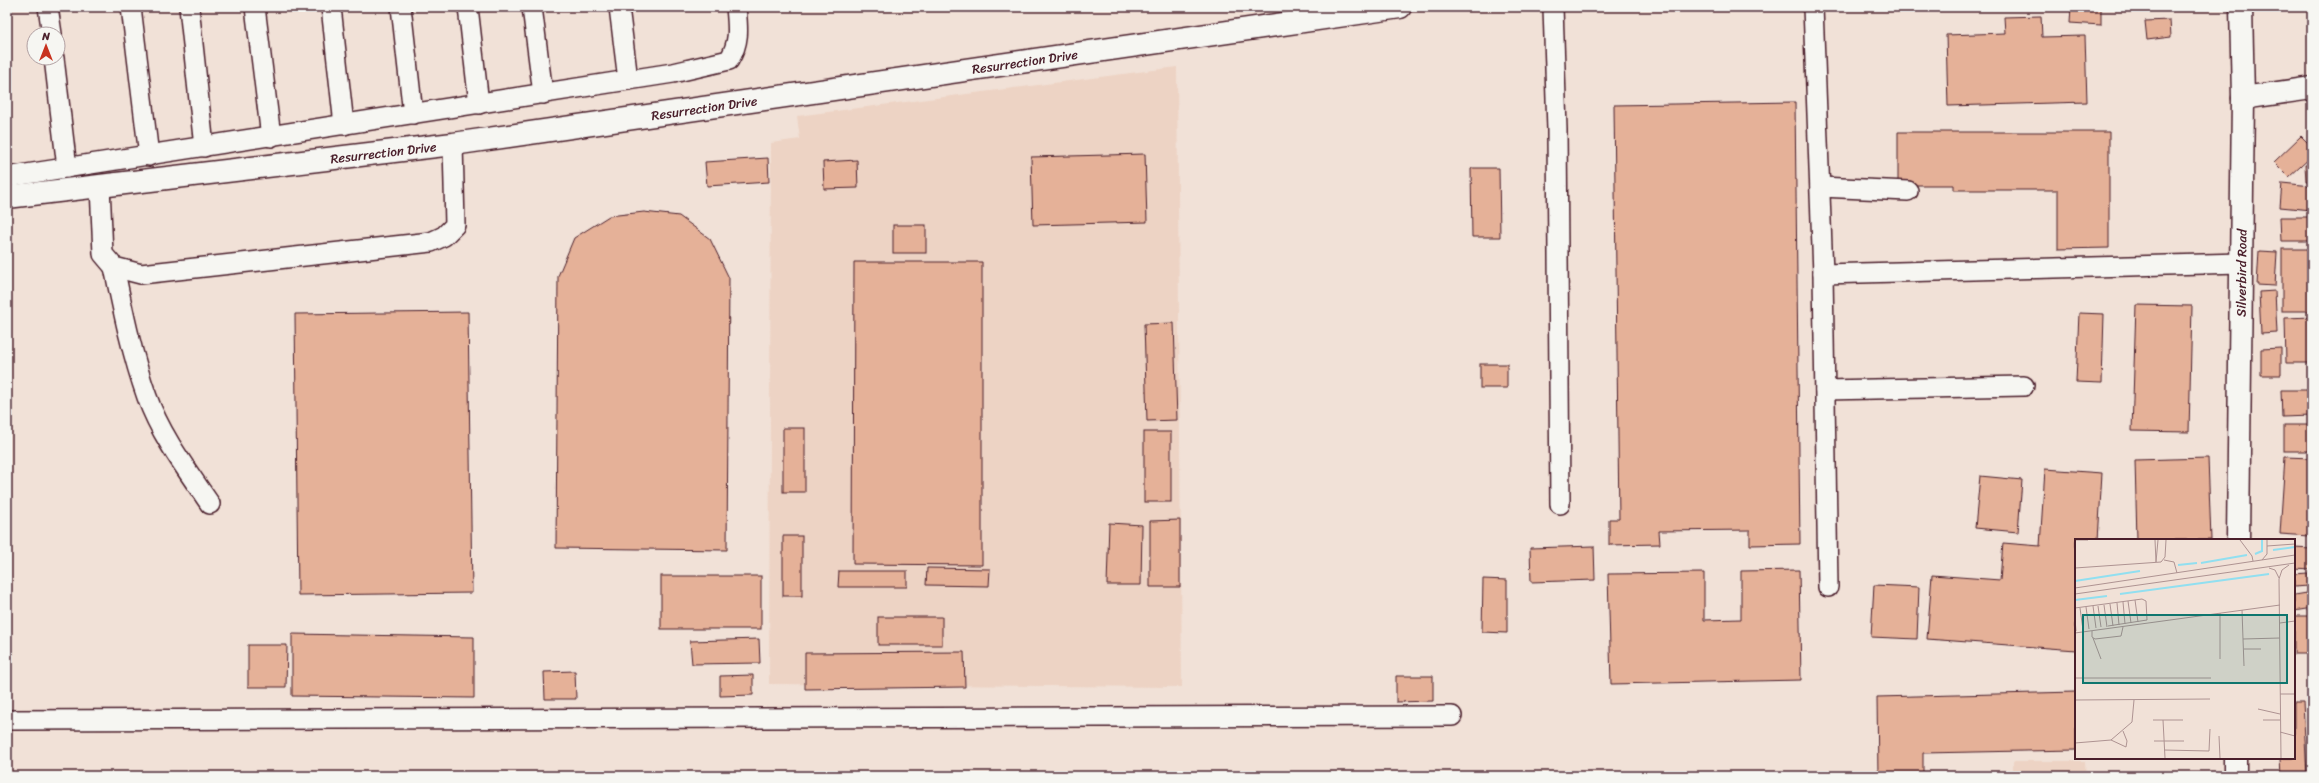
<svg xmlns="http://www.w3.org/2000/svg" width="2319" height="783" viewBox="0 0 2319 783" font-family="Sriracha,sans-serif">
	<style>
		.built { fill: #edd3c4 }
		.building { fill: #e5b198; stroke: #4a1f2b }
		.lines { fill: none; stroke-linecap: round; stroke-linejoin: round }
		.service-casing { stroke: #4a1f2b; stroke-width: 22 }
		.minor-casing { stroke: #4a1f2b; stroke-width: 25 }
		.tertiary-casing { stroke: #4a1f2b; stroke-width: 25 }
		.service { stroke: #f6f6f2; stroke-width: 19 }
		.minor { stroke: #f6f6f2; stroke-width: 22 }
		.tertiary { stroke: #f6f6f2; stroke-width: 22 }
		.labels { text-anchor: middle; stroke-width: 3; stroke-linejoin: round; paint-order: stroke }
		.street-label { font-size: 13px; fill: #4a1f2b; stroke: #f6f6f2 }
		.inset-river { fill: none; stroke: #91dff0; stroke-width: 2 }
		.inset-road { fill: none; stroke: #ae9392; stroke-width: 1 }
		.view { fill: #0f766e; fill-opacity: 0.15; stroke: #0f766e; stroke-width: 2 }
		.inset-edge { fill: none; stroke: #4a1f2b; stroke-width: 2 }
	</style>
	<rect width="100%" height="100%" fill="#f1e1d7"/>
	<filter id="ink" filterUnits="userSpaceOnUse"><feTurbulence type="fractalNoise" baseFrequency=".025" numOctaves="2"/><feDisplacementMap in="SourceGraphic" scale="8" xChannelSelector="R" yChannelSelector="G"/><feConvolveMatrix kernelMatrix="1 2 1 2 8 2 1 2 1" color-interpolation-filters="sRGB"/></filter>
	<g filter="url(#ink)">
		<g class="built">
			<path d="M 1177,67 L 1182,687 L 769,684 L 771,143 L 800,139 L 797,116 Z"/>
			<path d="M 2013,761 L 2085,761 L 2086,776 L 2013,776 Z"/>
		</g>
		<g class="building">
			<path d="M 2071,7 L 2101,7 L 2101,25 L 2070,23 Z"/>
			<path d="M 2041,16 L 2042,37 L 2085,36 L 2087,102 L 1948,106 L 1946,35 L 2005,33 L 2004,17 Z"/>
			<path d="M 2170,20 L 2171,37 L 2147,40 L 2145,21 Z"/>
			<path d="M 1795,102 L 1800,544 L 1750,545 L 1750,530 L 1659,531 L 1660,544 L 1609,545 L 1609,519 L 1619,519 L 1614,105 Z"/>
			<path d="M 1898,132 L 2109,132 L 2109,248 L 2058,249 L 2058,190 L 1954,190 L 1954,185 L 1898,185 Z"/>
			<path d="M 2301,136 L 2312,147 L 2312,156 L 2289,177 L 2274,162 Z"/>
			<path d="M 1145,154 L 1147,222 L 1033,225 L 1031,157 Z"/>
			<path d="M 768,158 L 769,182 L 707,186 L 705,162 Z"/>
			<path d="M 857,160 L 858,188 L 824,189 L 823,162 Z"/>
			<path d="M 2305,165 L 2312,165 L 2312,181 L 2306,181 Z"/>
			<path d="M 1471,168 L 1499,168 L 1500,237 L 1472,237 Z"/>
			<path d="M 2282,183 L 2312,186 L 2312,210 L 2280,207 Z"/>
			<path d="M 644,212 L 679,216 L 710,239 L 729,278 L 727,550 L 556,548 L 558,276 L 574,238 L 609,216 Z"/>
			<path d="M 2280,217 L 2312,217 L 2312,241 L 2281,241 Z"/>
			<rect x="893" y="225" width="33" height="28"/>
			<rect x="2282" y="249" width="30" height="62"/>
			<path d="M 2259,251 L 2277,252 L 2275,286 L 2257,285 Z"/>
			<path d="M 854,262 L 982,262 L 982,565 L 853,564 Z"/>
			<path d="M 2275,291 L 2277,333 L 2261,334 L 2259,292 Z"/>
			<path d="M 2136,305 L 2192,306 L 2189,432 L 2132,431 Z"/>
			<path d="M 468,312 L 472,593 L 298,595 L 295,314 Z"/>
			<path d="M 2079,313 L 2104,314 L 2102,383 L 2076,382 Z"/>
			<path d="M 2312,317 L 2312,363 L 2286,363 L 2285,318 Z"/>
			<path d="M 1174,323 L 1177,420 L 1147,421 L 1144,324 Z"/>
			<path d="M 2281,348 L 2281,375 L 2261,375 L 2261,349 Z"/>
			<rect x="1480" y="364" width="27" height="24"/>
			<path d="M 2281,390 L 2312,390 L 2312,416 L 2282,417 Z"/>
			<rect x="2284" y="425" width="28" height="26"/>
			<rect x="783" y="428" width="22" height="64"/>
			<rect x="1144" y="432" width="27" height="70"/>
			<path d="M 2285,457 L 2312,458 L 2310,536 L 2280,534 Z"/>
			<path d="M 2208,458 L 2211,540 L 2137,540 L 2135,460 Z"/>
			<path d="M 2045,469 L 2102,473 L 2098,540 L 2076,540 L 2076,650 L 1927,639 L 1932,575 L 2000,580 L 2003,543 L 2040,546 Z"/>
			<path d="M 1980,476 L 2022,480 L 2018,532 L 1975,528 Z"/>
			<path d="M 1180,520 L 1180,587 L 1150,587 L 1150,521 Z"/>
			<path d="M 1109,523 L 1142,525 L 1141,585 L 1107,585 Z"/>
			<rect x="783" y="536" width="19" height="60"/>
			<path d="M 1594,546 L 1595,580 L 1531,582 L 1530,548 Z"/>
			<path d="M 2294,548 L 2312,549 L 2312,569 L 2294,568 Z"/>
			<path d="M 927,568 L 990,569 L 989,586 L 926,585 Z"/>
			<path d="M 1799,570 L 1801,680 L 1611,684 L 1608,574 L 1704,573 L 1704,620 L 1741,619 L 1741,571 Z"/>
			<path d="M 839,571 L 907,571 L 907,587 L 838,587 Z"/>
			<path d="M 2308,573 L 2309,586 L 2294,587 L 2294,574 Z"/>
			<rect x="661" y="576" width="100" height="53"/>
			<path d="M 1483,579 L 1507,580 L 1507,633 L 1482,632 Z"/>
			<path d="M 1874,585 L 1919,587 L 1917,639 L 1871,637 Z"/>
			<path d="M 2312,592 L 2312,608 L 2294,611 L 2294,595 Z"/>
			<rect x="2294" y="616" width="17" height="38"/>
			<rect x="878" y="617" width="64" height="28"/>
			<path d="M 292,634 L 474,637 L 474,698 L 292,696 Z"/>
			<path d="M 759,639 L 760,663 L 692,664 L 690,641 Z"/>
			<path d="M 248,645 L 287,645 L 286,687 L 248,687 Z"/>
			<path d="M 964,652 L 965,687 L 805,689 L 805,653 Z"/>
			<path d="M 575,671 L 576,699 L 545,699 L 544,672 Z"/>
			<path d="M 753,675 L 753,695 L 720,696 L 720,676 Z"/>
			<path d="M 1396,676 L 1433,676 L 1433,701 L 1396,702 Z"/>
			<path d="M 2076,692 L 2076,750 L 1923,753 L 1923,776 L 1878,776 L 1877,697 Z"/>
			<path d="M 2294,702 L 2303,702 L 2307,776 L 2281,776 L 2280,758 L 2294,758 Z"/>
		</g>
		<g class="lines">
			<defs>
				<g id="service">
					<path d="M 48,7 L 52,34"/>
					<path d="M 131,7 L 149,156"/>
					<path d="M 189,7 L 204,147"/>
					<path d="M 255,7 L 271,137"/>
					<path d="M 331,7 L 344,125"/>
					<path d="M 401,7 L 413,114"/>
					<path d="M 468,7 L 479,104"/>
					<path d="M 532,7 L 543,94"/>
					<path d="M 619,7 L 628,80"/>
					<path d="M 1553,7 L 1557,130 L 1560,504"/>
					<path d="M 1813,7 L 1823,274"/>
					<path d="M 54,58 L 67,168"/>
					<path d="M 7,177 L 673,73 L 729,60 C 740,42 738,28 736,7"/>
					<path d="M 100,186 L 103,254 L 114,267 L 141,274 L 431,242 L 444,236 L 455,225 L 453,144"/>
					<path d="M 1820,187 L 1908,191"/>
					<path d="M 114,267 C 123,311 132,355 147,397 C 161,436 187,470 210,504"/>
					<path d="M 1825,390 L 2024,386"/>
					<path d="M 1828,587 L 1823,274 L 2241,263"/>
					<path d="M 7,720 L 1452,716"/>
				</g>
				<g id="minor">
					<path d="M 2243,98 L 2312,88"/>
					<path id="s1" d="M 7,197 L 453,144 L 1400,7"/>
				</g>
				<g id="tertiary">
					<path id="s2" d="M 2238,540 L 2243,98 L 2241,7"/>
					<path d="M 2235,776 L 2235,758"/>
				</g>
			</defs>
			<use href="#service" class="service-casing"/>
			<use href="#minor" class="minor-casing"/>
			<use href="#tertiary" class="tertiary-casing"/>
			<use href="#service" class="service"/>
			<use href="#minor" class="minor"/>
			<use href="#tertiary" class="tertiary"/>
		</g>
	</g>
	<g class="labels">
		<g class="street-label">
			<text dy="5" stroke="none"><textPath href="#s1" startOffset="1027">Resurrection Drive</textPath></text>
			<text dy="5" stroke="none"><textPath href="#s1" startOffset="703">Resurrection Drive</textPath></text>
			<text dy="5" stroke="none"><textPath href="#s1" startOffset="379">Resurrection Drive</textPath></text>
			<text dy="5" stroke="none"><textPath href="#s2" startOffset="267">Silverbird Road</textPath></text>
		</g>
	</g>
	<g transform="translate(2075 539)">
		<rect width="220" height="220" fill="#f1e1d7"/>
		<path class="inset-river" d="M 198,11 L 220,8M 180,15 L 187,12 L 187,1M 126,24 L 172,16M 103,26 L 122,24M 0,42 L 65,32M 45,55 L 194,35M 0,61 L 32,57"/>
		<path class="inset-road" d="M 0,1 L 13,1M 80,1 L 81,23M 165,1 L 177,17 L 178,22M 192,7 L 220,5M 89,21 L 99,23 L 102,34M 187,21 L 192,15 L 192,1M 81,23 L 83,1M 0,29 L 86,23 L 90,18 L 91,1M 194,29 L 200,31 L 204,39M 0,49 L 220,16M 0,55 L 220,24M 60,61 L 63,83M 53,62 L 56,84M 48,63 L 50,85M 42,64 L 44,86M 35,65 L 38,87M 29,66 L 32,88M 18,67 L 21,89M 23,67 L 26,88M 11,68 L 14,90M 0,69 L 67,60 L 71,62 L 72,81 L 33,87M 5,69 L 8,91M 167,71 L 168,100M 145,74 L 145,120M 0,80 L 1,92M 205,84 L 220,82M 17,92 L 17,98 L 20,100 L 46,97 L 48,88M 0,94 L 205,66M 18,99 L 26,120M 169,110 L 186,110M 169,127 L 168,100 L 205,99M 0,139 L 136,139M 205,155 L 220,155M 0,161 L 135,160M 183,170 L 205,175M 78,181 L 108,181M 88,181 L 90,219M 188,181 L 205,181M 205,193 L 220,197M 144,197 L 145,219M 36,201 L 51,208 L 52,202 L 48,192M 79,202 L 109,202M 0,204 L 36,201 L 57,183 L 59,161M 89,211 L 134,212 L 135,190M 206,219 L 204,40 L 207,31 L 214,26"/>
		<path class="view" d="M 8,76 L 212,76 L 212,144 L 8,144 Z"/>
		<rect width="220" height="220" class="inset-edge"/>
	</g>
	<rect width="2319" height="783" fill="none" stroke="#f6f6f2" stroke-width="24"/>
	<rect x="12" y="12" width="2295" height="759" fill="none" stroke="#4a1f2b" stroke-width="1.5" filter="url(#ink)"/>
	<g transform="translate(46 46)"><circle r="19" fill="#f6f6f2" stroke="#b1a0a2"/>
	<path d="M0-3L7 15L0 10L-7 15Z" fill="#c8321e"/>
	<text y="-6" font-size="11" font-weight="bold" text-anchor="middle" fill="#4a1f2b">N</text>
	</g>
</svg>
